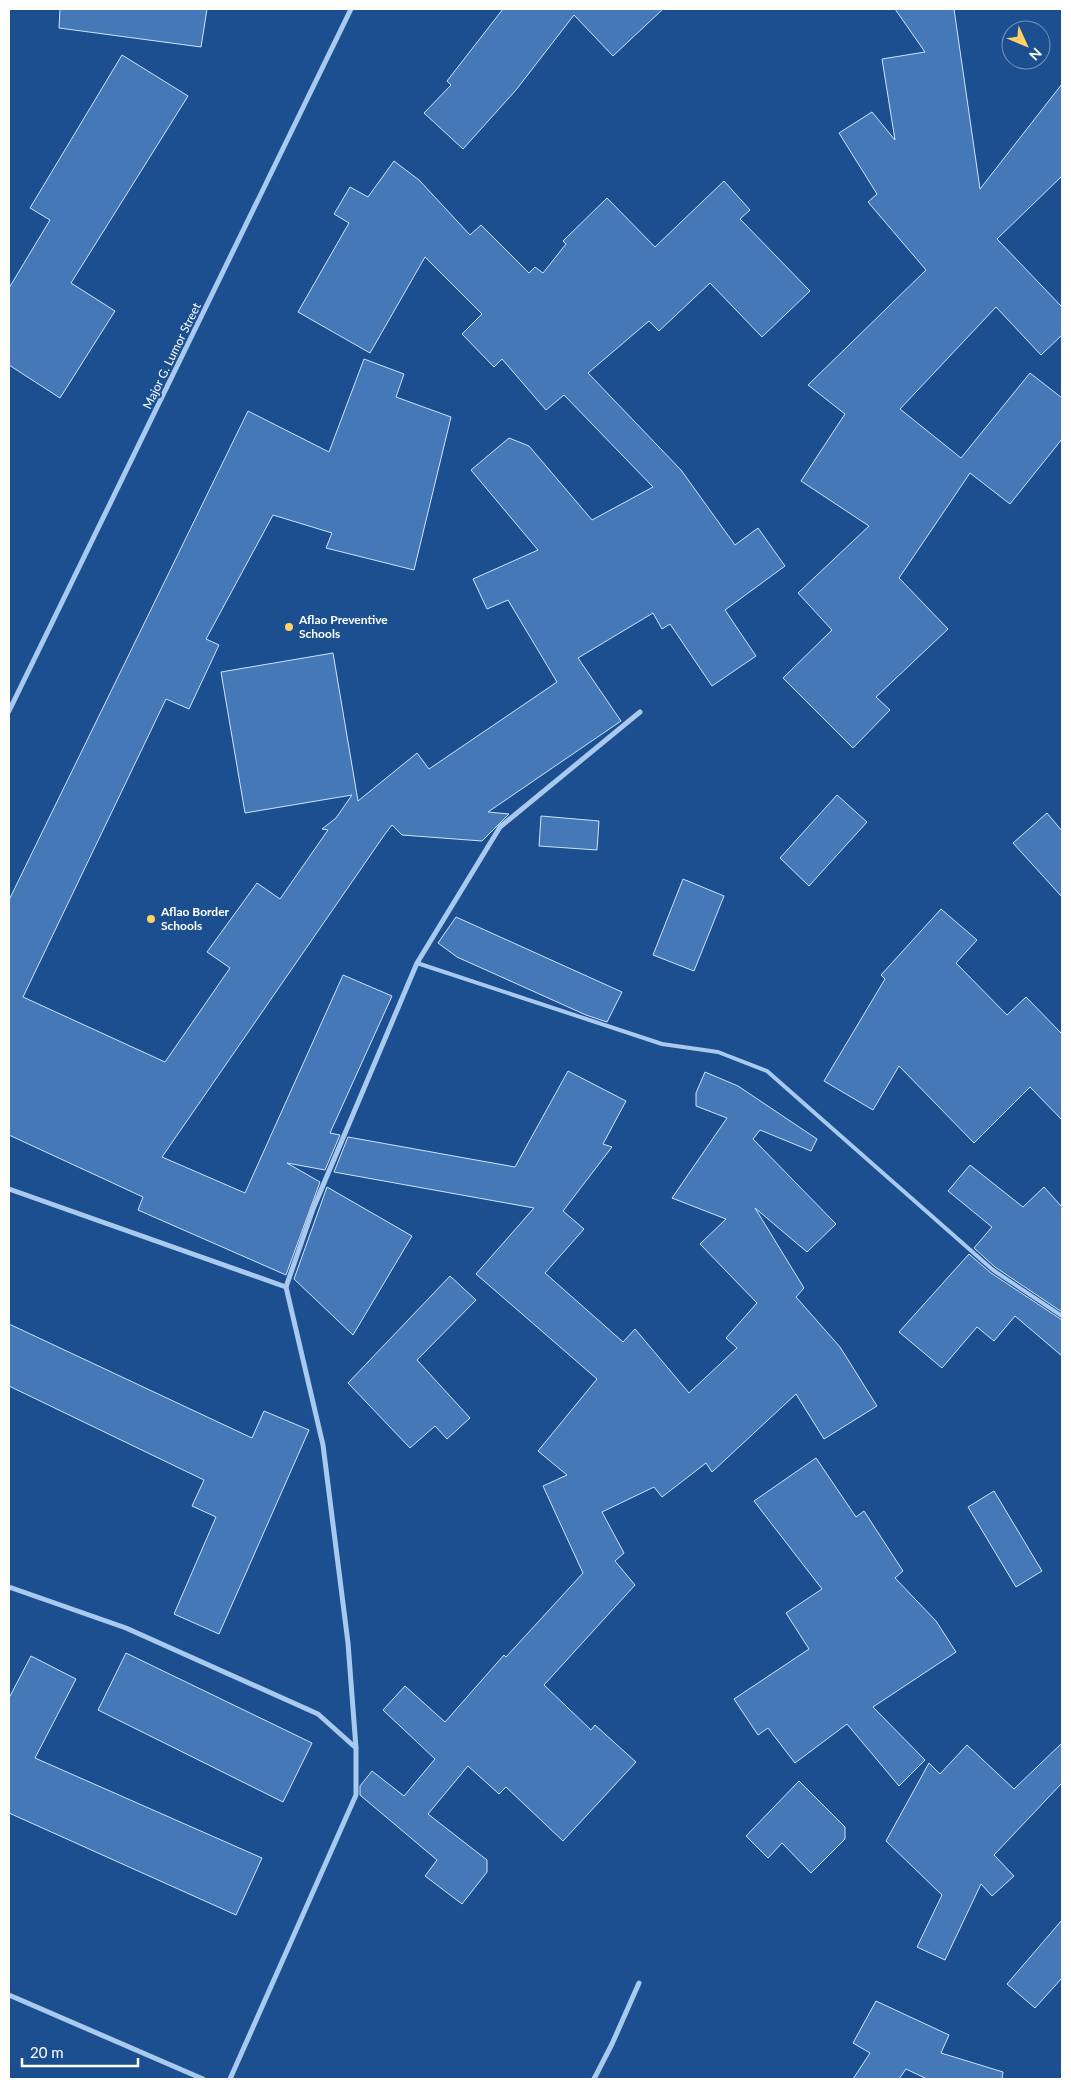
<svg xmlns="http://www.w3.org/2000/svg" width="1071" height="2088" viewBox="0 0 1071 2088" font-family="Lato,sans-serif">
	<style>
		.building { fill: #4478b7; stroke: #cfe3fa }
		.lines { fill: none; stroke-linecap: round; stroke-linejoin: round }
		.service { stroke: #a9c9ee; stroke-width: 4 }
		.minor { stroke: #a9c9ee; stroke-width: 5 }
		.poi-dot { fill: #ffd166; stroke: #1b4f8f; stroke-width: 2 }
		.labels { text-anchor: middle; stroke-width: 4.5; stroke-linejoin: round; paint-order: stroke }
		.street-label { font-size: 12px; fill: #fff; stroke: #1b4f8f }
		.poi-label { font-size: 12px; font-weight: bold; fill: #fff; stroke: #1b4f8f; text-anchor: start }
	</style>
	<rect width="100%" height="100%" fill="#1b4f8f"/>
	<g class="building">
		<path d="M 60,9 L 207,9 L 201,47 L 59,28 Z"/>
		<path d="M 503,9 L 663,9 L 613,56 L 574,15 L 516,90 L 463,149 L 424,113 L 451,85 L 447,81 Z"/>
		<path d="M 895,9 L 954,9 L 980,189 L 1062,84 L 1062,176 L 997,239 L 1062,307 L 1062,335 L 1041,355 L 996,307 L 900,409 L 961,458 L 1030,373 L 1062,398 L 1062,439 L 1010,504 L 970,473 L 899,578 L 948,629 L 876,697 L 890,710 L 853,748 L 783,678 L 832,630 L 798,593 L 869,526 L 801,481 L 845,414 L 808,385 L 926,270 L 868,202 L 877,194 L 839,133 L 872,112 L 895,140 L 882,59 L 925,52 Z"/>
		<path d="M 122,55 L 188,96 L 71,283 L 115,311 L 60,398 L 9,365 L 9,288 L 50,220 L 30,208 Z"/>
		<path d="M 394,161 L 419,180 L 470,235 L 481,225 L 529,273 L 535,267 L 543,273 L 566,244 L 563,241 L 607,198 L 655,247 L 724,181 L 750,210 L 740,219 L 810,291 L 762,337 L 710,283 L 659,331 L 649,321 L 588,373 L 681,470 L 735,545 L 758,528 L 785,566 L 725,610 L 756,656 L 712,686 L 670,624 L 662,629 L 653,613 L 578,658 L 621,721 L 488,812 L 509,814 L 482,841 L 402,835 L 392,825 L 385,834 L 162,1157 L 245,1193 L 343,975 L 392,996 L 330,1133 L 340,1135 L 325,1170 L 287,1163 L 320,1182 L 286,1275 L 138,1210 L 143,1197 L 9,1135 L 9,900 L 248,411 L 329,452 L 364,359 L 404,374 L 396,397 L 451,417 L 414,570 L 326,548 L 332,533 L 273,515 L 206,639 L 219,645 L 189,709 L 166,699 L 23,997 L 165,1062 L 230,968 L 207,952 L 257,883 L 280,899 L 328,830 L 322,829 L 336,818 L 352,795 L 245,813 L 221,672 L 333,653 L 358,801 L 417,753 L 429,769 L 557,682 L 508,600 L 487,609 L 473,579 L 538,550 L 471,470 L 509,438 L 529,446 L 592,520 L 653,487 L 564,395 L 546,410 L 502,359 L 494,367 L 462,334 L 482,314 L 425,257 L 370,353 L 298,312 L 349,223 L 334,214 L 350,187 L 368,197 Z"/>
		<path d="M 837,795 L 867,822 L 809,886 L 780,858 Z"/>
		<path d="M 1047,813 L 1062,831 L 1062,897 L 1013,843 Z"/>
		<path d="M 541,816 L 599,821 L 597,850 L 539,846 Z"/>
		<path d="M 683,879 L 724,896 L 694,971 L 653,955 Z"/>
		<path d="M 941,909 L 977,940 L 956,963 L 1007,1015 L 1026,997 L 1062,1034 L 1062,1120 L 1030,1087 L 974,1143 L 899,1066 L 873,1110 L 824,1081 L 885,979 L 881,975 Z"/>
		<path d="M 456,917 L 622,992 L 607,1022 L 586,1015 L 457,957 L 438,943 Z"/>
		<path d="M 568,1071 L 626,1101 L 603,1144 L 612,1147 L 563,1211 L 584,1229 L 545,1273 L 623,1342 L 635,1329 L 689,1393 L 737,1348 L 726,1338 L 757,1303 L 700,1244 L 726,1219 L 672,1198 L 727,1118 L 696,1106 L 696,1093 L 705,1072 L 738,1086 L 817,1139 L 811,1151 L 760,1130 L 753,1139 L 836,1224 L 807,1252 L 755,1208 L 804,1288 L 796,1297 L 840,1347 L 877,1406 L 824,1439 L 796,1394 L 712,1472 L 706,1463 L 662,1497 L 654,1487 L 602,1512 L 624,1553 L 615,1561 L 635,1585 L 544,1685 L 591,1730 L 595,1725 L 636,1762 L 563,1841 L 506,1787 L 499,1794 L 468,1766 L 428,1814 L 487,1860 L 487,1872 L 462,1904 L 425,1876 L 437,1860 L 360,1795 L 360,1786 L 372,1771 L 404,1796 L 435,1759 L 383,1710 L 405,1686 L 445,1722 L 504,1655 L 506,1657 L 583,1573 L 543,1486 L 567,1475 L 538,1451 L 597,1379 L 476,1274 L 534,1208 L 334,1172 L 348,1137 L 515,1167 Z"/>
		<path d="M 970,1165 L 1023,1207 L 1044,1187 L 1062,1207 L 1062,1312 L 995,1267 L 974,1248 L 992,1227 L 948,1191 Z"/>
		<path d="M 327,1187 L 412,1236 L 353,1335 L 294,1279 Z"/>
		<path d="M 969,1254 L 991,1273 L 1062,1320 L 1062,1356 L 1015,1316 L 994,1341 L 977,1327 L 942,1368 L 899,1332 Z"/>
		<path d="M 450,1276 L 476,1300 L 417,1360 L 470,1418 L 447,1439 L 435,1426 L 410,1448 L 348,1383 Z"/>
		<path d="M 9,1324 L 252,1438 L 264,1411 L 309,1430 L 219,1634 L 174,1614 L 216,1517 L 192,1506 L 204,1480 L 9,1386 Z"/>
		<path d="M 816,1458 L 856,1517 L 864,1511 L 903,1571 L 895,1578 L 936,1621 L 956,1652 L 873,1707 L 925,1760 L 899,1786 L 847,1724 L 795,1763 L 768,1728 L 758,1735 L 734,1699 L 809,1649 L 786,1613 L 822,1589 L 754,1501 Z"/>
		<path d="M 994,1491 L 1042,1571 L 1016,1587 L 968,1507 Z"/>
		<path d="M 126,1653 L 312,1743 L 283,1802 L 98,1710 Z"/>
		<path d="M 31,1656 L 76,1679 L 35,1758 L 262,1858 L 236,1915 L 9,1813 L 9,1698 Z"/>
		<path d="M 1062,1743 L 1062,1783 L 994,1855 L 1014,1876 L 992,1896 L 981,1884 L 945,1960 L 917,1947 L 942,1895 L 886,1841 L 929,1763 L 940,1774 L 967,1745 L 1014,1789 Z"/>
		<path d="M 799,1781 L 845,1827 L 845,1839 L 811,1873 L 782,1843 L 768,1858 L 746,1836 Z"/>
		<path d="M 1062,1920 L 1062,1978 L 1035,2008 L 1007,1984 Z"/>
		<path d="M 876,2001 L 949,2035 L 941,2053 L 1003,2072 L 1002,2079 L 927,2079 L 906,2069 L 899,2079 L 853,2079 L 870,2053 L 853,2043 Z"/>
	</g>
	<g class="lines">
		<path class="service" d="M 417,963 L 662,1044 L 718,1052 L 767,1071 L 993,1270 L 1062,1316"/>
		<g class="minor">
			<path d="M 9,711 L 351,9"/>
			<path d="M 9,1189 L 286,1287"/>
			<path d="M 9,1587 L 126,1628 L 318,1714 L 356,1748 L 356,1795 L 230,2079"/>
			<path d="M 356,1748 L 348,1643 L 323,1445 L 286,1287 L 313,1209 L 417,963 L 500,827 L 640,712"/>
			<path d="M 9,1995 L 203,2079"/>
			<path d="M 594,2079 L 612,2044 L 639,1983"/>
		</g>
	</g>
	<g class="poi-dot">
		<circle cx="289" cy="627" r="5"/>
		<circle cx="151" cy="919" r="5"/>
	</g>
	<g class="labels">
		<g class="street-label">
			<text transform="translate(172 356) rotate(-64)" y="4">Major G. Lumor Street</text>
		</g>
		<g class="poi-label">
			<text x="299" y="624">Aflao Preventive<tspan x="299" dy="14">Schools</tspan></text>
			<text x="161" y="916">Aflao Border<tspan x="161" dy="14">Schools</tspan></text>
		</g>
	</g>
	<rect width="1071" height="2088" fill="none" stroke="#ffffff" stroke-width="20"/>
	<g transform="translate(1026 45) rotate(134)"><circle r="24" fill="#1b4f8f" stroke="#7695bc"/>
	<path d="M0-4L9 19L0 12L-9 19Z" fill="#ffd166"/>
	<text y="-8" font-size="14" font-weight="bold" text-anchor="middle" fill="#ffffff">N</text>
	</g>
	<path d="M22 2058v8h116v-8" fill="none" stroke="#ffffff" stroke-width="2.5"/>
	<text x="30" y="2058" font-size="15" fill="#ffffff" stroke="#1b4f8f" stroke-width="4" paint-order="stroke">20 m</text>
</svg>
